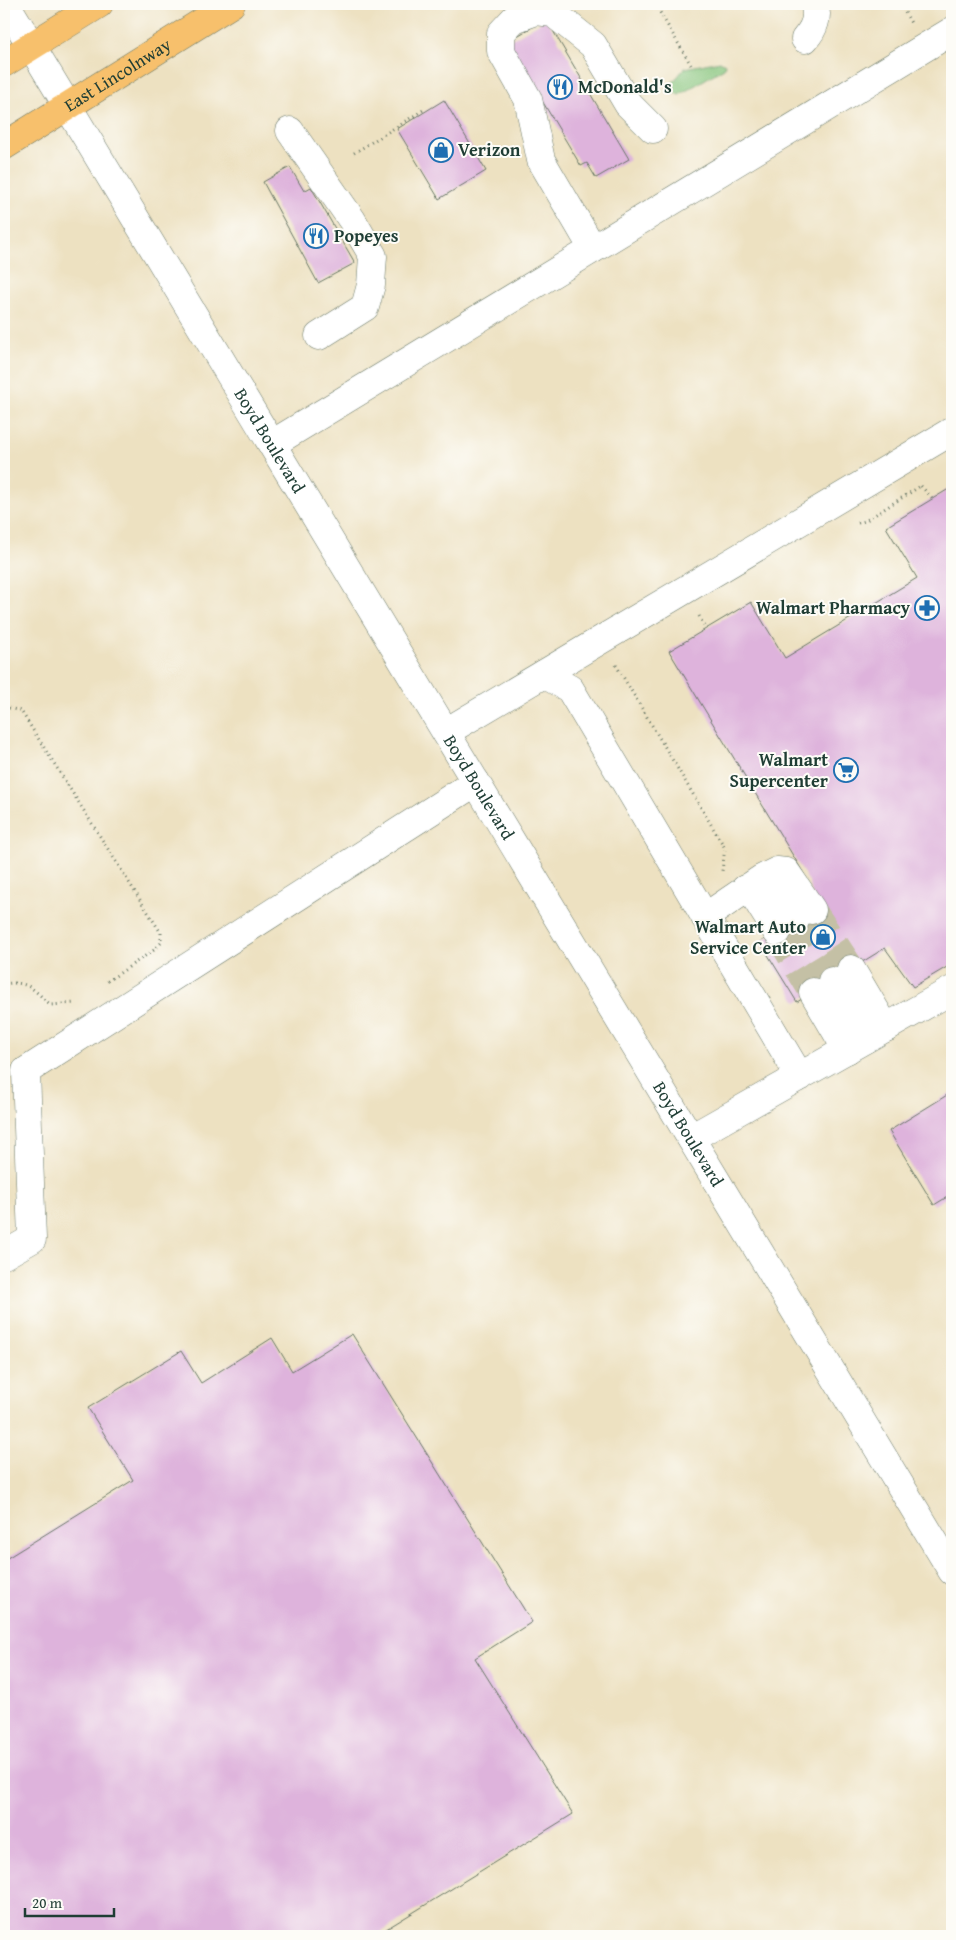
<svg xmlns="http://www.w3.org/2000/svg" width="956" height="1940" viewBox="0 0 956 1940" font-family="'Gentium Book Plus',serif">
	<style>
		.green { fill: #87c57d; stroke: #538158 }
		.building { fill: #deb3dc }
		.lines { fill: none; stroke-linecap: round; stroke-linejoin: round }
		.minor-tunnel { stroke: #c4c0a5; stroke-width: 28; stroke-dasharray: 28 14; stroke-linecap: butt }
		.minor-casing { stroke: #677665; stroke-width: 29 }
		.major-casing { stroke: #677665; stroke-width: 29 }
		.path { stroke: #677665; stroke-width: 3; stroke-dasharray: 1 4; stroke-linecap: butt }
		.minor { stroke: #fff; stroke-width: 28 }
		.major { stroke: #f7c06c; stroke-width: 28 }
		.labels { text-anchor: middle; stroke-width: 4; stroke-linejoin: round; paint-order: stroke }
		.street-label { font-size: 18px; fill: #1f3d34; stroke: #fdfcf7 }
		.poi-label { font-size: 18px; font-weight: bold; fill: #1f3d34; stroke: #fdfcf7; text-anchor: start }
	</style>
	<rect width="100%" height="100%" fill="#fdfcf7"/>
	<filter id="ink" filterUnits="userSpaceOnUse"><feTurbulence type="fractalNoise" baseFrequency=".02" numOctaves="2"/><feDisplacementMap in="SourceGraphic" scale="10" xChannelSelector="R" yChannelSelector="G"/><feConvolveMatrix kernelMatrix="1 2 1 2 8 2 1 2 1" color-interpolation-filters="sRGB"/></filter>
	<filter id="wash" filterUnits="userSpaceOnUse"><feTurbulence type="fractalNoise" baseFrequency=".0096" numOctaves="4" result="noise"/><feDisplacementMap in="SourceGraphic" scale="20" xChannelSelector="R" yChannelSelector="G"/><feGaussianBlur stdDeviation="1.12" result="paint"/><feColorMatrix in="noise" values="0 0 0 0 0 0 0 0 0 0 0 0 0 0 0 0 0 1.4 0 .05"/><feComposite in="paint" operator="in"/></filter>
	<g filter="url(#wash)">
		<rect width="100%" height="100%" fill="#ede1c1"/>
		<path class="green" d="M 720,61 L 725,64 L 724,68 L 679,95 L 673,92 L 672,83 L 685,68 Z"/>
		<g id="blocks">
			<g class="building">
				<path d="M 546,19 L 629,159 L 596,178 L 587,163 L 581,166 L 507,42 Z"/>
				<path d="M 444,100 L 486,171 L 439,199 L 397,129 Z"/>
				<path d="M 290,167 L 304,191 L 311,187 L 355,263 L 318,283 L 263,182 Z"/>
				<path d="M 952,487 L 952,964 L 913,987 L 885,948 L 797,1002 L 760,942 L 816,908 L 809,882 L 669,651 L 751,602 L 785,658 L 917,578 L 886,527 Z"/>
				<path d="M 952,1092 L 952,1194 L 934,1205 L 889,1131 Z"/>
				<path d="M 352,1334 L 532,1622 L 475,1658 L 573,1814 L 375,1936 L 4,1936 L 4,1560 L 133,1480 L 88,1408 L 181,1351 L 201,1383 L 272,1338 L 292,1371 Z"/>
			</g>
		</g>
	</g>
	<g filter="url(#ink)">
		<use href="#blocks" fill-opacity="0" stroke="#677665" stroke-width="1"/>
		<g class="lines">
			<g class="minor-tunnel">
				<path d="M 812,910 L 851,969"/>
				<path d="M 795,921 L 832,981"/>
				<path d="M 777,932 L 813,992"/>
			</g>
			<defs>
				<g id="minor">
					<path id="s1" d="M 6,4 L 952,1571"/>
					<path d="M 805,39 C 814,29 819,16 814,4"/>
					<path d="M 290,131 L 352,220 L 373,256 L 371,285 L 365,307 L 319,336"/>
					<path d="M 593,249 L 541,160 L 528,99 L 501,51 L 501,33 L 514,19 L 536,11 L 553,13 L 593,45 L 628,104 L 653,129"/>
					<path d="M 272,444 L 952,31"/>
					<path d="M 544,674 L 570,689 L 800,1077"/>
					<path d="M 446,732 L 952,431"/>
					<path d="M 763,880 L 775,885 L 795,921"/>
					<path d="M 745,889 L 752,892 L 777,932"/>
					<path d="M 705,917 L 761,879 L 777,871 L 786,872 L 812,910"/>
					<path d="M 851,969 L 886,1028"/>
					<path d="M 832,981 L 865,1039"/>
					<path d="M 813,992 L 847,1050"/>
					<path d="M 691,1138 L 952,990"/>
					<path d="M 4,1255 L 32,1239 L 26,1071 L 476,782"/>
				</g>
				<g id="major">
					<path d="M 4,63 L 99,4"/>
					<path id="s2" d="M 4,146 L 231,4"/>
				</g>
			</defs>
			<use href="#minor" class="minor-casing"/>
			<use href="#major" class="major-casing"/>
			<g class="path">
				<path d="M 655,4 L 691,65"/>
				<path d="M 900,4 L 911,23"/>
				<path d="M 354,153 L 425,109"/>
				<path d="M 921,486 L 933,499"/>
				<path d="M 858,523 L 865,521 L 919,487"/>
				<path d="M 699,616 L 706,629"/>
				<path d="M 616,665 L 725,848 L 722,871"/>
				<path d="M 4,707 L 21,711 L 161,933 L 161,943 L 154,950 L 105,983"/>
				<path d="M 4,984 C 29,980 33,990 51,1005 L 75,1003"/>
			</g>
			<use href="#minor" class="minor"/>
			<use href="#major" class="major"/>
		</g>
	</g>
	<defs>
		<symbol id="restaurant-ring" viewBox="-11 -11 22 22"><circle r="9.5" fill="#fdfcf7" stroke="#1f6fb2" stroke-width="1.5"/><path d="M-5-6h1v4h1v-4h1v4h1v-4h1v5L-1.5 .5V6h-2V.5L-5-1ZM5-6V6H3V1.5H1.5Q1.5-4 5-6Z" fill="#1f6fb2"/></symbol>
		<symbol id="shop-ring" viewBox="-11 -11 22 22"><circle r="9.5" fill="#fdfcf7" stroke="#1f6fb2" stroke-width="1.5"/><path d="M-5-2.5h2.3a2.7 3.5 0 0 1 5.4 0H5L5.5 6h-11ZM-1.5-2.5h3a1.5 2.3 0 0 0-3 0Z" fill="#1f6fb2"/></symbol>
		<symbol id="pharmacy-ring" viewBox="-11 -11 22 22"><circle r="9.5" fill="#fdfcf7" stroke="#1f6fb2" stroke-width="1.5"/><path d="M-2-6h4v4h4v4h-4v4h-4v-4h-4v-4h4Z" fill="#1f6fb2"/></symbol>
		<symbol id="supermarket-ring" viewBox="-11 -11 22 22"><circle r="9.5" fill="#fdfcf7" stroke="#1f6fb2" stroke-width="1.5"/><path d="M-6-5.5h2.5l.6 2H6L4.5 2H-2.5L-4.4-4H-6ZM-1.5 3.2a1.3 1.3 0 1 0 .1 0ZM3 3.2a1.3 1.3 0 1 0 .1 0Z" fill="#1f6fb2"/></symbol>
	</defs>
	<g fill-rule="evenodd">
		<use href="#restaurant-ring" x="546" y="73" width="28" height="28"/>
		<use href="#shop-ring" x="427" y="136" width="28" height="28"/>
		<use href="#restaurant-ring" x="302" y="222" width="28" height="28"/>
		<use href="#pharmacy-ring" x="913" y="594" width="28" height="28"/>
		<use href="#supermarket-ring" x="832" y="756" width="28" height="28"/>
		<use href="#shop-ring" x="809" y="923" width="28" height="28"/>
	</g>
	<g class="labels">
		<g class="street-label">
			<text dy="6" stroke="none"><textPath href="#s2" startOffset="134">East Lincolnway</textPath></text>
			<text dy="6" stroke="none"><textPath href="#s1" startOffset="510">Boyd Boulevard</textPath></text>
			<text dy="6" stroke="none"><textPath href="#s1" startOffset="915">Boyd Boulevard</textPath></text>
			<text dy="6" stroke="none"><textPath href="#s1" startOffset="1320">Boyd Boulevard</textPath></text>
		</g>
		<g class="poi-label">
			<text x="578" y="93">McDonald's</text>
			<text x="458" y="156">Verizon</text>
			<text x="334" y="242">Popeyes</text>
			<text x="910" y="614" text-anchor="end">Walmart Pharmacy</text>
			<text x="828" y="766" text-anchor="end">Walmart<tspan x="828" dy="21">Supercenter</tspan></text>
			<text x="806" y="933" text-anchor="end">Walmart Auto<tspan x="806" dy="21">Service Center</tspan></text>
		</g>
	</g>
	<rect width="956" height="1940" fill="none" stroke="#fdfcf7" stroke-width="20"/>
	<path d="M25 1908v8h89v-8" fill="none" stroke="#1f3d34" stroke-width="2.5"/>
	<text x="32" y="1908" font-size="15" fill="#1f3d34" stroke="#fdfcf7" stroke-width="4" paint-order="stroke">20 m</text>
</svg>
